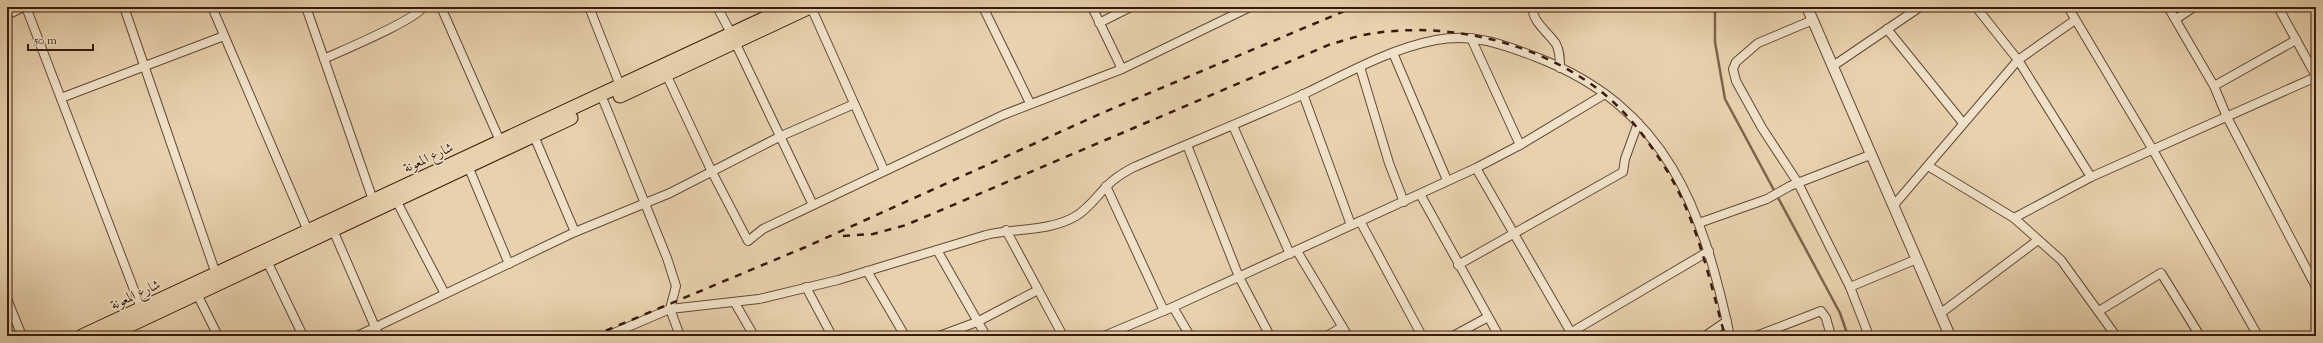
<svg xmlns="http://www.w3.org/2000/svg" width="2323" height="343" viewBox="0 0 2323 343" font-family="'Sorts Mill Goudy',Amiri,serif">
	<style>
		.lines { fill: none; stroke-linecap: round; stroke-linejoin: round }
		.stream { stroke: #7e634c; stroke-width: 2.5 }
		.minor-casing { stroke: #654834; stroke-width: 10 }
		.tertiary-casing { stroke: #654834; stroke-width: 12 }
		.trunk-casing { stroke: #391a0b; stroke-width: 15 }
		.minor { stroke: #f0e2ca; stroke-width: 8 }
		.tertiary { stroke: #f0e2ca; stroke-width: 10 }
		.trunk { stroke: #e8d2ae; stroke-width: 13 }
		.rail { stroke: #391a0b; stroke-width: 2.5; stroke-dasharray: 7 7; stroke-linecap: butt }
		.labels { text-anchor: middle; stroke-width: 3; stroke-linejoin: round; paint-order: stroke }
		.street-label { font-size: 14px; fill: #391a0b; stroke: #f0e2ca }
	</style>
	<rect width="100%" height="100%" fill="#e8d2ae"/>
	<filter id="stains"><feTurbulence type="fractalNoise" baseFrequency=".005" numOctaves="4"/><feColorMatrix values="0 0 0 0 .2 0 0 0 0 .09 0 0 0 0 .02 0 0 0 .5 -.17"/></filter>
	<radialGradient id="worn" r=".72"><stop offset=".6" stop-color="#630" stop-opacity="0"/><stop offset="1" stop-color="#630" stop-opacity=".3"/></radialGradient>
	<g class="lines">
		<path class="stream" d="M 1715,7 L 1715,42 L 1725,99 L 1840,313 L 1848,336"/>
		<defs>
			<g id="minor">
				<path d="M 26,7 L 141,308"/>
				<path d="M 124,7 L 216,274"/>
				<path d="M 212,7 L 308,231"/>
				<path d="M 306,7 L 373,200"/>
				<path d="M 441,7 L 500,141"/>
				<path d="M 589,7 L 621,88"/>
				<path d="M 717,7 L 731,33"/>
				<path d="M 811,7 L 884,170"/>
				<path d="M 983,7 L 1030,103"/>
				<path d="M 1092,7 L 1122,69"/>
				<path d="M 1533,7 C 1531,21 1549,33 1556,44 C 1560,51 1560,60 1560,68"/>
				<path d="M 1976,7 L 2018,60 L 2091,177"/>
				<path d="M 2068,7 L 2153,150 L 2258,336"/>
				<path d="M 2168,7 L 2214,86 L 2227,117 L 2316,287"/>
				<path d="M 2278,7 L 2316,76"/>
				<path d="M 7,15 L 24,7"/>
				<path d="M 2176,19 L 2194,7"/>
				<path d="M 1813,20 L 1758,43 L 1736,62 L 1733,69 L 1736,81 L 1762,128 L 1798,183 L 1850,287 L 1869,336"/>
				<path d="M 1099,23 L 1131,7"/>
				<path d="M 1887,29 L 1963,123"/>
				<path d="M 1471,38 L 1520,145"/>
				<path d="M 735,42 L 813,205"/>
				<path d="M 1393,53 L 1447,180"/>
				<path d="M 324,59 C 341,51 416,20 423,7"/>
				<path d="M 1833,66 L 1920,7"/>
				<path d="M 1360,67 L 1389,163 L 1404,202"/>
				<path d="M 666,74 L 712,172 L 748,241 L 763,229 L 1003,115 L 1122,69 L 1250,7"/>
				<path d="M 2214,86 L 2296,40"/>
				<path d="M 1303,94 L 1351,225"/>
				<path d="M 61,98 L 224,36"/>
				<path d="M 604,102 L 667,258 L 676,286 L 670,309 L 680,336"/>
				<path d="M 1233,126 L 1290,254"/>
				<path d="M 534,136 L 575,232"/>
				<path d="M 1187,145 L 1239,277 L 1270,336"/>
				<path d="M 468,166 L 509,264"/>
				<path d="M 1928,166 L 2014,218 L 2061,260 L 2116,336"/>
				<path d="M 1476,168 L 1573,336"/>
				<path d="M 1106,186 L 1164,311"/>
				<path d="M 1420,194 L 1499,336"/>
				<path d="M 396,200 L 445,294"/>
				<path d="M 1894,205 L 2018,60 L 2075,20"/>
				<path d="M 2014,218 L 2091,177 L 2316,77"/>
				<path d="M 1360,221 L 1422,336"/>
				<path d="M 1699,223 L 1767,199 L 1790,186 L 1870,155"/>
				<path d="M 333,230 L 379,336"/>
				<path d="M 1006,230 L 1063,336"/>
				<path d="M 937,250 L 986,336"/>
				<path d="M 1297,251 L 1348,336"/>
				<path d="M 267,261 L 303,336"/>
				<path d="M 1458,265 L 1623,172 L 1625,159 L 1638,123"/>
				<path d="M 867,271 L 905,336"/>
				<path d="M 806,287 L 832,336"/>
				<path d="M 1850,287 L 1917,259"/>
				<path d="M 197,294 L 218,336"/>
				<path d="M 7,299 L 22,336"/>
				<path d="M 735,303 L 754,336"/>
				<path d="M 1173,307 L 1190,336"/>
				<path d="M 2099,311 L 2161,273 L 2200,336"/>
				<path d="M 1941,313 L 2038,240"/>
				<path d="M 357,336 L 575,232 L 670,193 L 779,137 L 854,104"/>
				<path d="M 607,336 L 670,309 L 759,299 L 838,280 L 986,235 C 1015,228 1049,232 1076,216 C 1088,209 1097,196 1107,186 C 1114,178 1123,173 1132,168 C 1189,143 1247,120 1304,94 C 1346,74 1389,49 1436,40 C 1473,33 1502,44 1536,57 C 1668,108 1702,208 1730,336"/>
				<path d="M 939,336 L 977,322 L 1038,290"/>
				<path d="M 1104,336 L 1173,307 L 1476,168 L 1520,145 L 1605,94"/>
				<path d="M 1327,336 L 1342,327"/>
				<path d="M 1453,336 L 1488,317"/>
				<path d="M 1565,336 L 1709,251"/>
				<path d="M 1705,336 L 1727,321"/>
				<path d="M 1756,336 L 1821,311 L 1826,318 L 1831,336"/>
			</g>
			<path id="tertiary" d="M 1807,7 L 1950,336"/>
			<g id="trunk">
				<path d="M 620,96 L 810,7"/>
				<path d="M 82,336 L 789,7"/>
				<path d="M 107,336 L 571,118"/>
			</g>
		</defs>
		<use href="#minor" class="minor-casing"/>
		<use href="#tertiary" class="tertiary-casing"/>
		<use href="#trunk" class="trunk-casing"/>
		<use href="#minor" class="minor"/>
		<use href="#tertiary" class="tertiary"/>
		<use href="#trunk" class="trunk"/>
		<g class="rail">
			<path d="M 843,236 L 873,234 L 906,225 L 1331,44 C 1343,41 1356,36 1369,34 C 1445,21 1533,41 1595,87 C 1623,107 1646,137 1664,166 C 1697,217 1709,279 1725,336"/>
			<path d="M 593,336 L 808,246 L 1102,113 L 1354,7"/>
		</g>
	</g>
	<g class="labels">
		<g class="street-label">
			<text transform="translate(428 157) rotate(-25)" y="5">شارع المعونة</text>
			<text transform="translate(135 294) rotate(-25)" y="5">شارع المعونة</text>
		</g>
	</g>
	<rect width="2323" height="343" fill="none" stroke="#e8d2ae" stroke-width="24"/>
	<rect x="8" y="8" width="2307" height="327" fill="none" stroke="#391a0b" stroke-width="2"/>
	<rect x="12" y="12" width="2299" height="319" fill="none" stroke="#391a0b"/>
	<path d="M28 44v6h65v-6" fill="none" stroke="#391a0b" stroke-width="2"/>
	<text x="34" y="44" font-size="12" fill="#391a0b" stroke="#f0e2ca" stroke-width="3" paint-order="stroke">50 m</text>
	<rect width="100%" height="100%" filter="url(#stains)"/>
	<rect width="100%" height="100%" fill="url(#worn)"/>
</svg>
